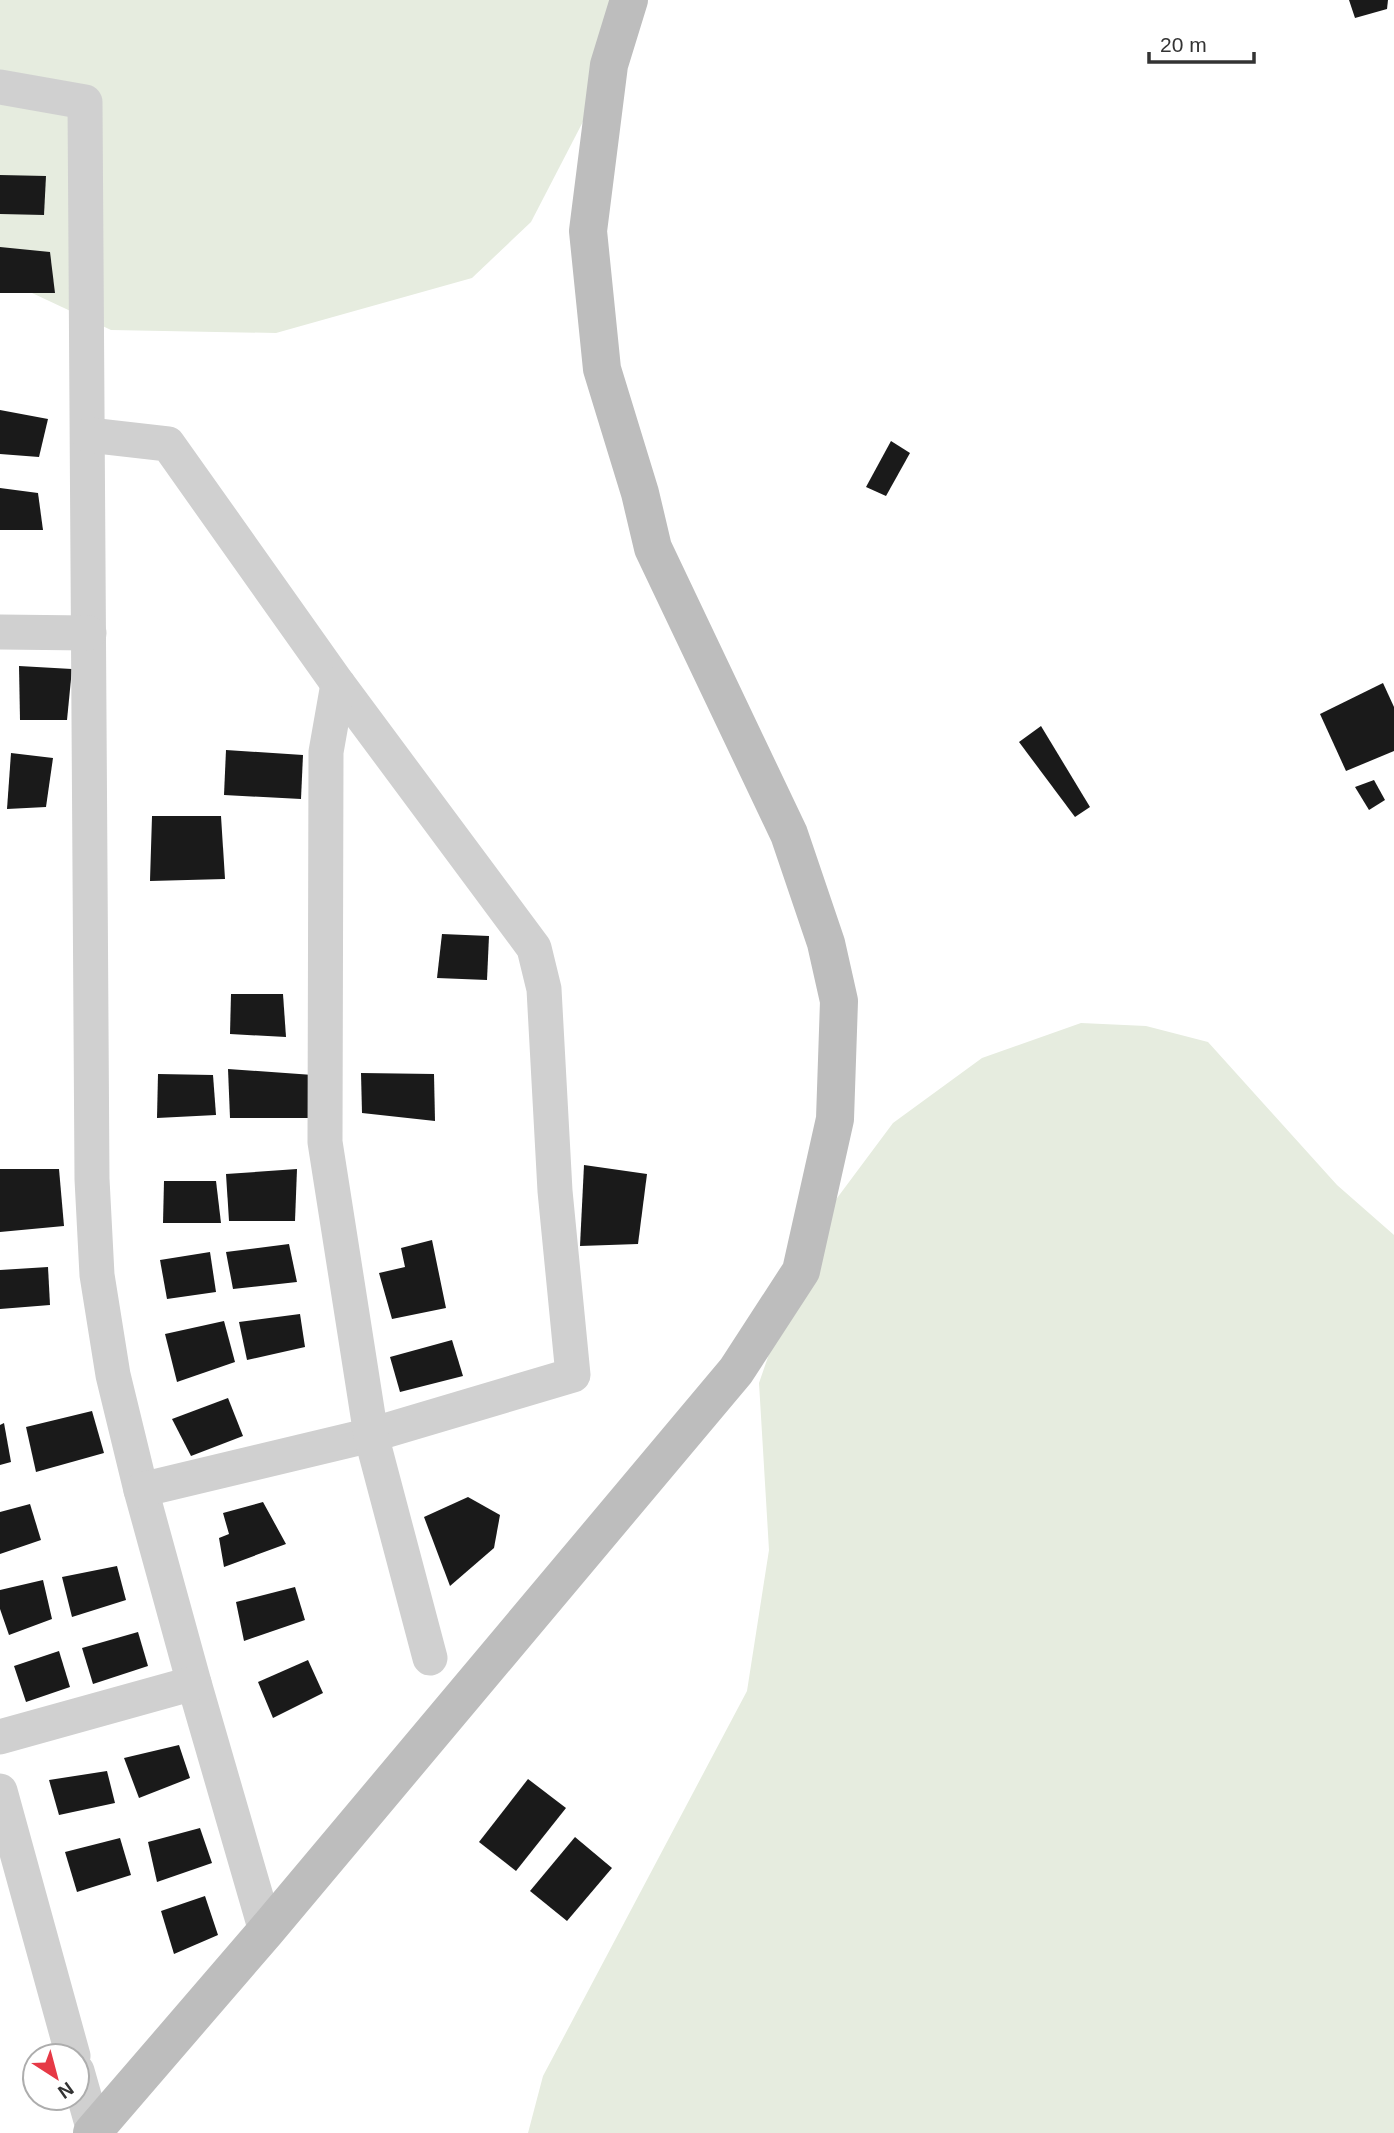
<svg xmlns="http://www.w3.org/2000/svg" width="1394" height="2133" viewBox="0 0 1394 2133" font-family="Helvetica,sans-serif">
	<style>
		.green { fill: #e6ecdf }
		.building { fill: #1a1a1a }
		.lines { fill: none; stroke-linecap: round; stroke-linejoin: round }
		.street { stroke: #d0d0d0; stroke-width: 35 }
		.secondary { stroke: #bdbdbd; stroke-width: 38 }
	</style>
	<rect width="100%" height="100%" fill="#fff"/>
	<g class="green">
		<path d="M 0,0 L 646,0 L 531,222 L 472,278 L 276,333 L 111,330 L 0,278 Z"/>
		<path d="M 1081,1023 L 1146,1026 L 1208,1042 L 1337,1185 L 1394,1235 L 1394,2133 L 528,2133 L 543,2076 L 747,1691 L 769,1550 L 759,1383 L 811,1233 L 893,1123 L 982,1058 Z"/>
	</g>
	<g class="building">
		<path d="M 1349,0 L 1388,0 L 1387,9 L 1355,18 Z"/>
		<path d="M 0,175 L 46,176 L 44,215 L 0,214 Z"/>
		<path d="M 0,247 L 50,252 L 55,293 L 0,293 Z"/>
		<path d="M 0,410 L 48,419 L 39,457 L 0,454 Z"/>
		<path d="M 891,441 L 910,453 L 886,496 L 866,487 Z"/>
		<path d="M 0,488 L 38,493 L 43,530 L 0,530 Z"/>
		<path d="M 19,666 L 72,669 L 67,720 L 20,720 Z"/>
		<path d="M 1383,683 L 1394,707 L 1394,751 L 1346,771 L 1320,714 Z"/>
		<path d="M 1041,726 L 1090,807 L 1075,817 L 1019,742 Z"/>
		<path d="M 226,750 L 303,755 L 301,799 L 224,795 Z"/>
		<path d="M 11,753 L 53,758 L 46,807 L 7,809 Z"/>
		<path d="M 1374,780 L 1385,800 L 1369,810 L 1355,787 Z"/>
		<path d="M 152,816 L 221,816 L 225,879 L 150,881 Z"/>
		<path d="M 442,934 L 489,936 L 487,980 L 437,978 Z"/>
		<path d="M 231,994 L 283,994 L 286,1037 L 230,1034 Z"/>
		<path d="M 228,1069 L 313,1075 L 312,1118 L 230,1118 Z"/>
		<path d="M 361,1073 L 434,1074 L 435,1121 L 362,1113 Z"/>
		<path d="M 158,1074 L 213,1075 L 216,1115 L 157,1118 Z"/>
		<path d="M 584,1165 L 647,1174 L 638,1244 L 580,1246 Z"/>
		<path d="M 0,1169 L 59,1169 L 64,1226 L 0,1232 Z"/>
		<path d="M 297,1169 L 295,1221 L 229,1221 L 226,1174 Z"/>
		<path d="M 164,1181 L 216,1181 L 221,1223 L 163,1223 Z"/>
		<path d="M 432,1240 L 446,1308 L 392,1319 L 379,1273 L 405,1267 L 401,1248 Z"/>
		<path d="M 289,1244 L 297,1282 L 233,1289 L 226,1252 Z"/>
		<path d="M 210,1252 L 216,1292 L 167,1299 L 160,1260 Z"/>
		<path d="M 48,1267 L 50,1305 L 0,1309 L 0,1270 Z"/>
		<path d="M 300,1314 L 305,1347 L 247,1360 L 239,1322 Z"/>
		<path d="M 224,1321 L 235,1362 L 177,1382 L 165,1334 Z"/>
		<path d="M 452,1340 L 463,1376 L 400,1392 L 390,1357 Z"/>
		<path d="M 228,1398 L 243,1436 L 191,1456 L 172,1419 Z"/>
		<path d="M 92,1411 L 104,1453 L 36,1472 L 26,1427 Z"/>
		<path d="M 4,1423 L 11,1462 L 0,1465 L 0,1425 Z"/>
		<path d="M 468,1497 L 500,1515 L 494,1548 L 450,1586 L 424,1517 Z"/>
		<path d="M 263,1502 L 286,1544 L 224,1567 L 219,1538 L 229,1534 L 223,1513 Z"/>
		<path d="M 30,1504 L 41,1540 L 0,1554 L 0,1512 Z"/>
		<path d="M 117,1566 L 126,1600 L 72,1617 L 62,1577 Z"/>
		<path d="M 43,1580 L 52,1619 L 9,1635 L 0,1609 L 0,1590 Z"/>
		<path d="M 295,1587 L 305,1620 L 244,1641 L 236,1602 Z"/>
		<path d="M 138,1632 L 148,1666 L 93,1684 L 82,1648 Z"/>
		<path d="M 59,1651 L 70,1687 L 26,1702 L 14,1666 Z"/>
		<path d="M 308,1660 L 323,1693 L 273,1718 L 258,1682 Z"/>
		<path d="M 179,1745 L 190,1778 L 139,1798 L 124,1758 Z"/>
		<path d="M 107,1771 L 115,1803 L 59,1815 L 49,1780 Z"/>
		<path d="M 528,1779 L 566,1808 L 516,1871 L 479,1842 Z"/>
		<path d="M 200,1828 L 212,1863 L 157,1882 L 148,1842 Z"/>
		<path d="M 575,1837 L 612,1868 L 567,1921 L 530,1891 Z"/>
		<path d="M 120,1838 L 131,1875 L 77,1892 L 65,1852 Z"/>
		<path d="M 205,1896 L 218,1935 L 174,1954 L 161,1911 Z"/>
	</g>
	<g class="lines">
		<g class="street">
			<path d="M 0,87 L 85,102 L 92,1179 L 97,1275 L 113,1375 L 141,1490 L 194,1683 L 266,1931"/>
			<path d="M 89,435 L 168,444 L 338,684 L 534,948 L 544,989 L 555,1191 L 573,1375 L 371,1435 L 141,1490"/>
			<path d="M 0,632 L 89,633"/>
			<path d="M 338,684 L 326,752 L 325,1142 L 371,1435 L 430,1658"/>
			<path d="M 0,1737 L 194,1683"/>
			<path d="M 0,1791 L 73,2056"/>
			<path d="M 77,2071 L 94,2131"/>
		</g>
		<path class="secondary" d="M 92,2133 L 266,1931 L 736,1371 L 801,1271 L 835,1119 L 839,1001 L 826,943 L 789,834 L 653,548 L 640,493 L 602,369 L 588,231 L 609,65 L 629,0"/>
	</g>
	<g transform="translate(56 2077) rotate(144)"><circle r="33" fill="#ffffff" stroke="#adadad" stroke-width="2"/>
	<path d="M0-5L12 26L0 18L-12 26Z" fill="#e63946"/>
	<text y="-10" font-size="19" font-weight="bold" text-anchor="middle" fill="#333333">N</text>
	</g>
	<path d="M1149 52v10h105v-10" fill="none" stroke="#333333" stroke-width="3.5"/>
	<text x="1160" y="52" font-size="21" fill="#333333" stroke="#ffffff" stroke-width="5" paint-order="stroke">20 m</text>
</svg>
